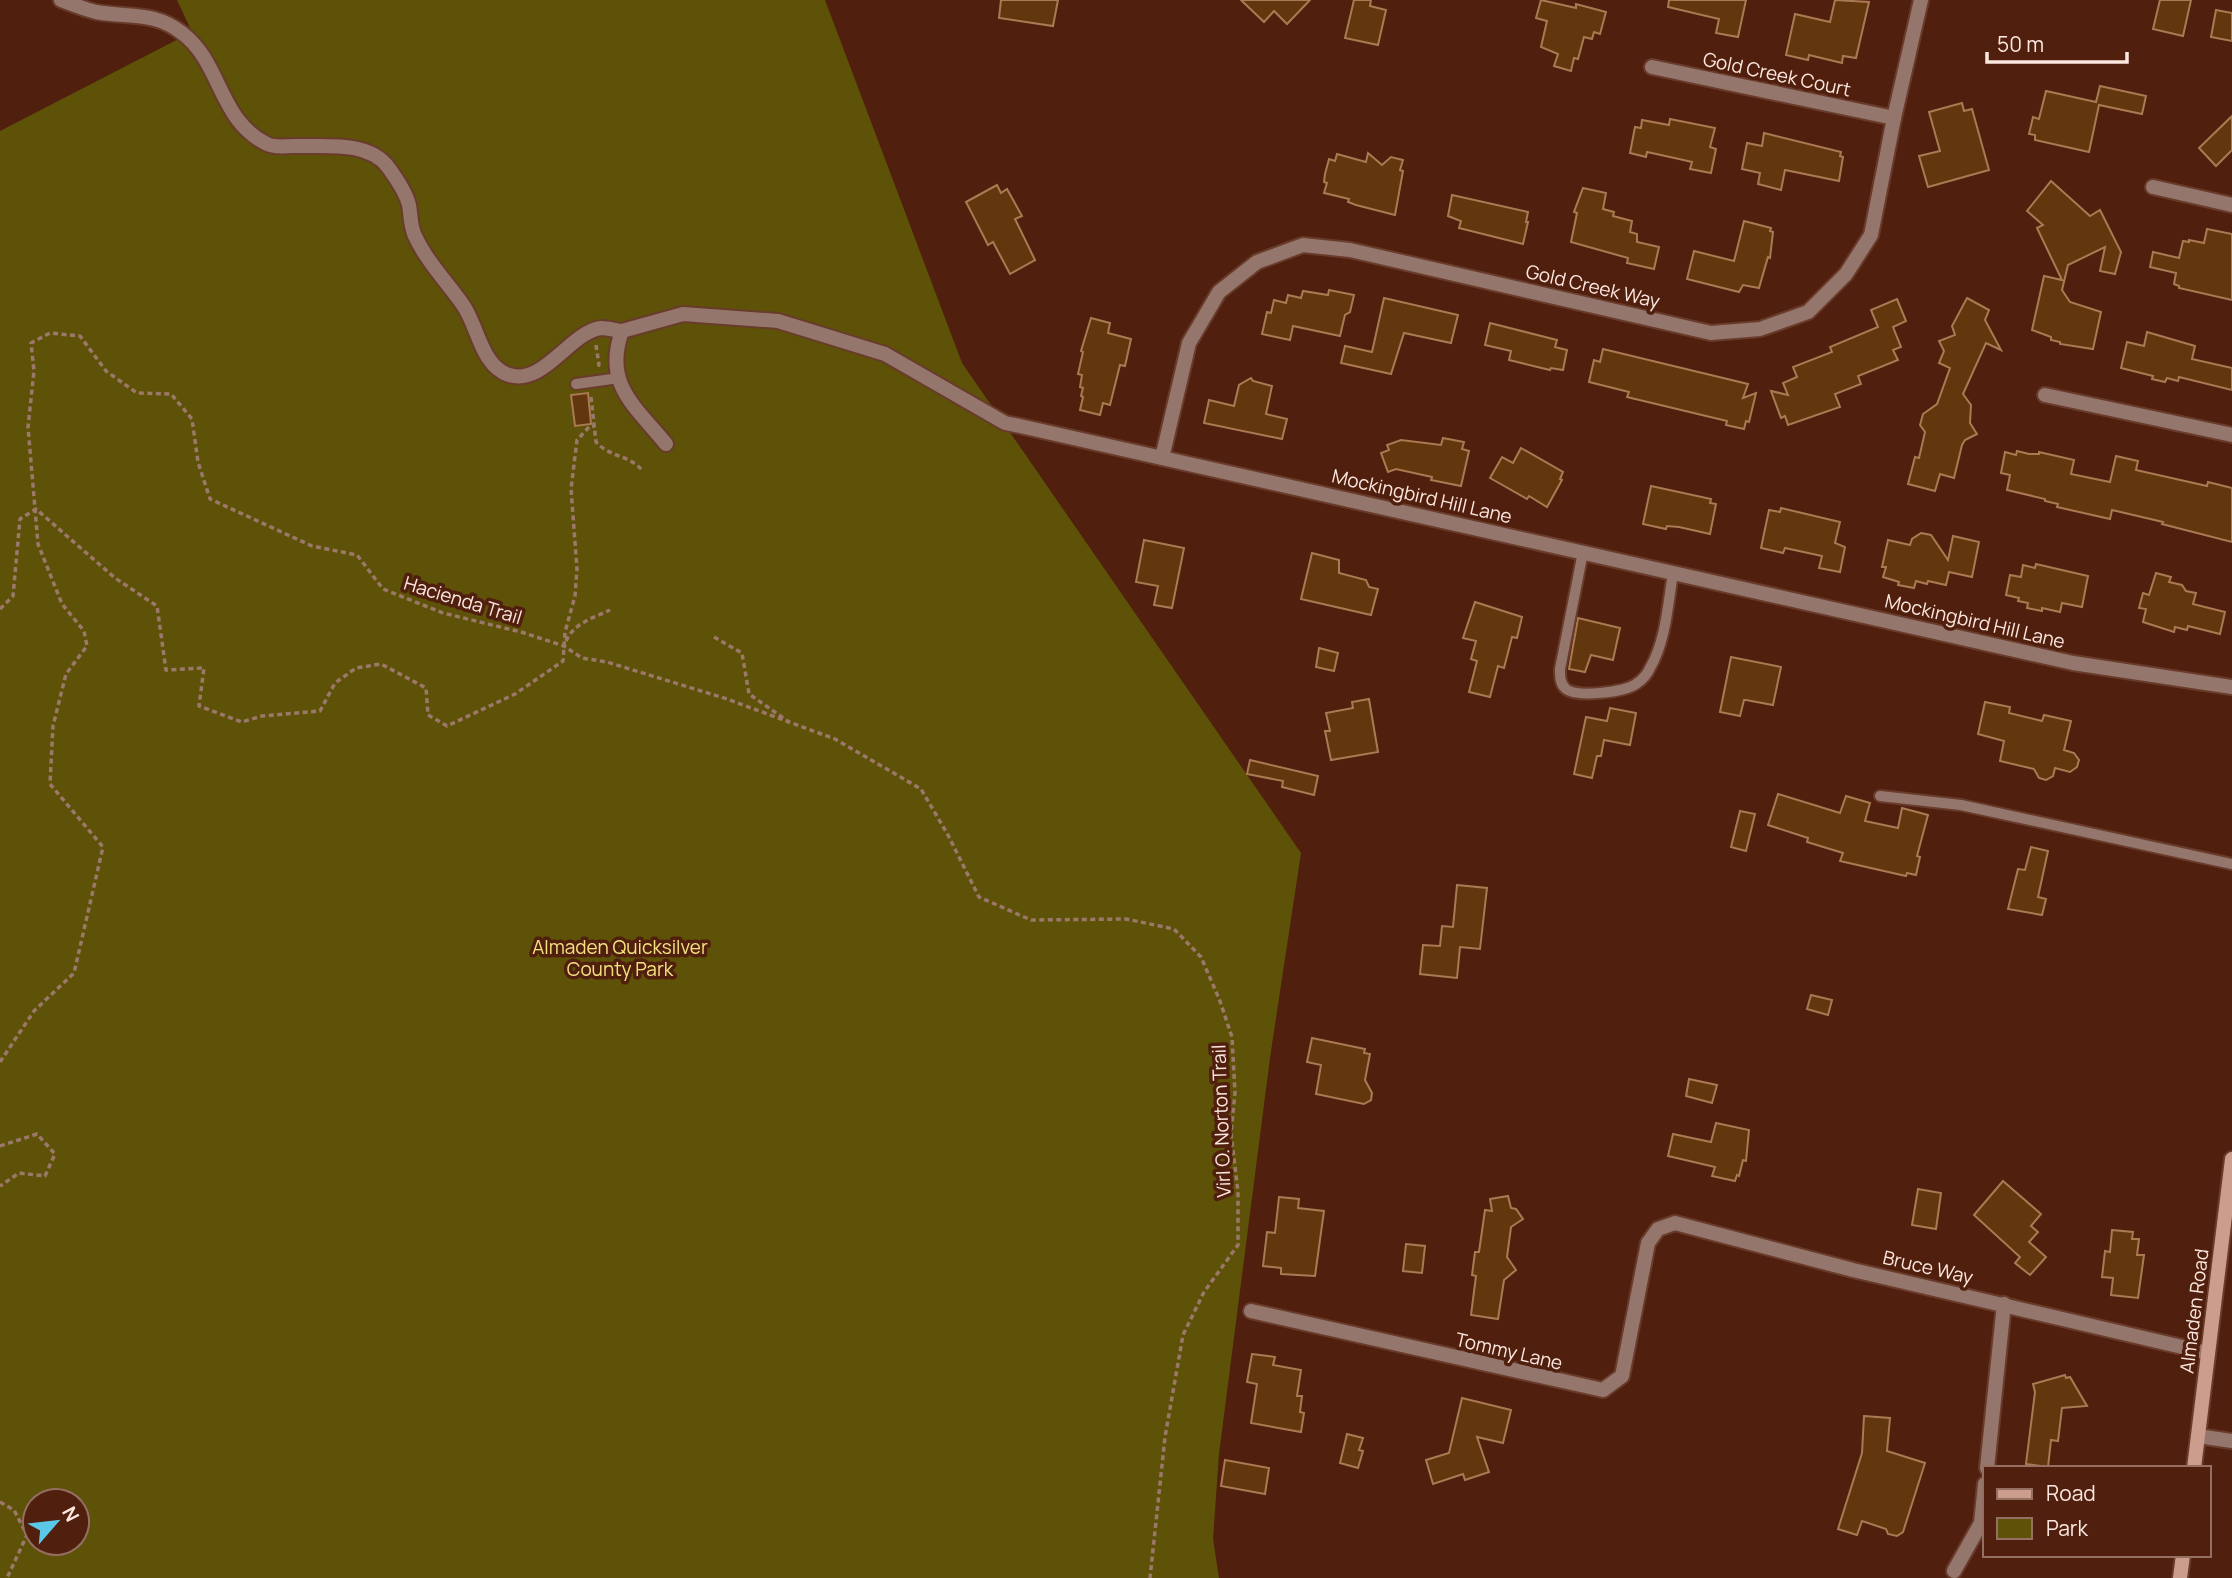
<svg xmlns="http://www.w3.org/2000/svg" width="2232" height="1578" viewBox="0 0 2232 1578" font-family="Manrope,sans-serif">
	<style>
		.green { fill: #5d5208; fill-rule: evenodd }
		.building { fill: #62370e; stroke: #aa7a53; stroke-width: 2 }
		.lines { fill: none; stroke-linecap: round; stroke-linejoin: round }
		.lane-casing { stroke: #693b2b; stroke-width: 14 }
		.street-casing { stroke: #693b2b; stroke-width: 18 }
		.secondary-casing { stroke: #693b2b; stroke-width: 18 }
		.path { stroke: #9c786a; stroke-width: 3.5; stroke-dasharray: 5 3.5; stroke-linecap: butt }
		.lane { stroke: #94766c; stroke-width: 10 }
		.street { stroke: #94766c; stroke-width: 14 }
		.secondary { stroke: #cc9d8d; stroke-width: 14 }
		.labels { text-anchor: middle; stroke-width: 7; stroke-linejoin: round; paint-order: stroke }
		.street-label { font-size: 19px; fill: #fbe7e0; stroke: #511f0d }
		.park-label { font-size: 19px; fill: #f2e280; stroke: #511f0d }
	</style>
	<rect width="100%" height="100%" fill="#511f0d"/>
	<path class="green" d="M 177,0 L 825,0 L 962,363 L 1301,853 L 1270,1058 L 1219,1454 L 1213,1539 L 1219,1578 L 0,1578 L 0,131 L 192,32 ZM 35,1501 L 77,1501 L 77,1543 L 35,1543 Z"/>
	<g class="building">
		<path d="M 1001,0 L 1058,0 L 1053,26 L 999,18 Z"/>
		<path d="M 1241,0 L 1310,0 L 1287,24 L 1274,11 L 1264,22 Z"/>
		<path d="M 1354,0 L 1371,0 L 1370,6 L 1386,10 L 1378,45 L 1345,38 Z"/>
		<path d="M 1541,0 L 1576,8 L 1576,4 L 1606,12 L 1600,34 L 1594,32 L 1592,39 L 1584,37 L 1578,59 L 1574,58 L 1571,71 L 1554,66 L 1558,54 L 1541,47 L 1547,21 L 1536,18 Z"/>
		<path d="M 1669,0 L 1746,0 L 1738,37 L 1716,33 L 1719,19 L 1668,7 Z"/>
		<path d="M 1835,0 L 1869,2 L 1856,58 L 1843,56 L 1842,63 L 1809,55 L 1808,60 L 1786,55 L 1795,14 L 1830,22 Z"/>
		<path d="M 2160,0 L 2191,0 L 2183,36 L 2153,29 Z"/>
		<path d="M 2216,10 L 2232,13 L 2232,41 L 2211,37 Z"/>
		<path d="M 2100,86 L 2146,96 L 2142,114 L 2099,105 L 2089,152 L 2035,140 L 2035,135 L 2029,134 L 2033,117 L 2039,119 L 2046,91 L 2096,102 Z"/>
		<path d="M 1962,103 L 1964,111 L 1972,109 L 1989,170 L 1928,187 L 1919,156 L 1940,151 L 1929,112 Z"/>
		<path d="M 2232,116 L 2232,150 L 2216,166 L 2199,148 Z"/>
		<path d="M 1670,119 L 1715,128 L 1710,147 L 1716,149 L 1711,173 L 1690,169 L 1692,162 L 1679,159 L 1647,152 L 1646,157 L 1630,153 L 1635,127 L 1641,128 L 1642,120 L 1669,125 Z"/>
		<path d="M 1764,133 L 1841,152 L 1840,156 L 1843,157 L 1839,181 L 1785,170 L 1781,190 L 1758,184 L 1760,173 L 1742,169 L 1747,143 L 1762,146 Z"/>
		<path d="M 1368,153 L 1382,165 L 1391,157 L 1403,160 L 1400,170 L 1403,171 L 1395,215 L 1356,205 L 1348,202 L 1349,199 L 1324,193 L 1327,183 L 1324,182 L 1325,174 L 1329,159 L 1335,161 L 1337,154 L 1366,162 Z"/>
		<path d="M 2051,181 L 2090,216 L 2100,210 L 2121,252 L 2115,274 L 2100,271 L 2105,247 L 2068,265 L 2062,290 L 2070,302 L 2101,312 L 2093,349 L 2060,344 L 2060,342 L 2051,340 L 2051,337 L 2032,330 L 2044,276 L 2062,280 L 2037,228 L 2043,225 L 2027,211 Z"/>
		<path d="M 997,185 L 1001,193 L 1007,189 L 1022,216 L 1015,219 L 1035,260 L 1010,274 L 993,242 L 988,245 L 966,202 Z"/>
		<path d="M 1583,188 L 1606,193 L 1603,209 L 1614,212 L 1613,216 L 1632,221 L 1630,232 L 1637,234 L 1637,242 L 1659,247 L 1654,269 L 1627,263 L 1628,258 L 1571,242 L 1577,213 L 1574,212 Z"/>
		<path d="M 1452,195 L 1528,212 L 1526,222 L 1528,222 L 1523,244 L 1459,228 L 1461,221 L 1448,216 Z"/>
		<path d="M 1744,221 L 1771,228 L 1770,231 L 1773,232 L 1770,258 L 1768,257 L 1759,288 L 1743,285 L 1739,292 L 1687,279 L 1694,251 L 1734,261 Z"/>
		<path d="M 2207,229 L 2232,234 L 2232,300 L 2179,288 L 2179,286 L 2174,284 L 2176,273 L 2150,267 L 2153,252 L 2179,258 L 2183,241 L 2189,242 L 2189,240 L 2204,243 Z"/>
		<path d="M 1329,290 L 1354,295 L 1350,312 L 1345,315 L 1340,336 L 1293,326 L 1290,340 L 1262,334 L 1267,312 L 1271,313 L 1274,300 L 1286,303 L 1288,295 L 1301,298 L 1303,291 L 1328,295 Z"/>
		<path d="M 1384,298 L 1458,315 L 1451,343 L 1404,333 L 1391,374 L 1341,363 L 1345,346 L 1372,352 Z"/>
		<path d="M 1967,298 L 1989,310 L 1985,320 L 2001,350 L 1986,343 L 1963,394 L 1971,405 L 1970,423 L 1977,434 L 1965,440 L 1962,445 L 1954,478 L 1940,474 L 1935,491 L 1908,484 L 1915,457 L 1919,458 L 1925,432 L 1920,425 L 1923,414 L 1937,404 L 1950,368 L 1939,363 L 1944,351 L 1939,341 L 1955,335 L 1952,326 Z"/>
		<path d="M 1897,299 L 1906,321 L 1893,327 L 1901,347 L 1893,350 L 1898,360 L 1858,376 L 1861,384 L 1835,394 L 1840,407 L 1788,425 L 1785,416 L 1781,418 L 1771,391 L 1788,395 L 1783,383 L 1797,377 L 1793,367 L 1832,352 L 1830,347 L 1878,327 L 1871,310 Z"/>
		<path d="M 1091,318 L 1110,323 L 1108,333 L 1131,339 L 1125,366 L 1120,365 L 1110,405 L 1103,403 L 1100,415 L 1080,410 L 1083,397 L 1081,396 L 1083,388 L 1080,387 L 1082,375 L 1078,374 L 1083,352 L 1081,351 Z"/>
		<path d="M 1490,323 L 1557,340 L 1555,347 L 1567,350 L 1563,370 L 1551,368 L 1550,370 L 1509,360 L 1511,351 L 1485,345 Z"/>
		<path d="M 2147,332 L 2195,346 L 2192,359 L 2232,368 L 2232,390 L 2179,377 L 2178,381 L 2167,378 L 2165,382 L 2152,379 L 2153,376 L 2121,368 L 2127,342 L 2144,346 Z"/>
		<path d="M 1603,349 L 1748,384 L 1743,398 L 1756,393 L 1749,422 L 1746,421 L 1744,429 L 1726,425 L 1727,421 L 1627,397 L 1629,392 L 1589,382 L 1594,360 L 1600,362 Z"/>
		<path d="M 1251,378 L 1253,381 L 1272,386 L 1266,414 L 1287,419 L 1282,439 L 1204,423 L 1209,400 L 1234,406 L 1239,385 Z"/>
		<path d="M 588,393 L 591,424 L 575,426 L 571,395 Z"/>
		<path d="M 1443,438 L 1464,442 L 1462,449 L 1469,451 L 1461,486 L 1431,480 L 1432,477 L 1396,469 L 1388,472 L 1381,453 L 1389,450 L 1387,445 L 1401,440 L 1441,445 Z"/>
		<path d="M 1521,448 L 1563,472 L 1560,479 L 1562,480 L 1547,507 L 1529,496 L 1527,499 L 1490,478 L 1502,457 L 1513,463 Z"/>
		<path d="M 2017,451 L 2029,454 L 2039,454 L 2039,452 L 2074,460 L 2071,474 L 2110,482 L 2116,456 L 2138,461 L 2136,470 L 2207,486 L 2208,482 L 2232,488 L 2232,542 L 2162,524 L 2163,522 L 2112,510 L 2110,519 L 2057,507 L 2058,504 L 2045,501 L 2045,499 L 2007,490 L 2010,475 L 2001,473 L 2005,452 L 2016,455 Z"/>
		<path d="M 1651,486 L 1711,499 L 1710,503 L 1716,504 L 1710,534 L 1679,527 L 1667,526 L 1666,529 L 1643,524 Z"/>
		<path d="M 1781,508 L 1840,522 L 1835,543 L 1845,547 L 1840,572 L 1819,568 L 1822,556 L 1785,548 L 1783,553 L 1761,548 L 1769,510 L 1780,512 Z"/>
		<path d="M 1921,533 L 1931,535 L 1948,560 L 1953,536 L 1979,542 L 1972,577 L 1949,572 L 1946,585 L 1928,581 L 1927,584 L 1916,581 L 1914,588 L 1898,585 L 1899,582 L 1883,577 L 1886,567 L 1882,567 L 1888,540 L 1910,545 L 1912,539 Z"/>
		<path d="M 1144,540 L 1184,548 L 1172,608 L 1154,605 L 1158,586 L 1136,582 Z"/>
		<path d="M 1312,553 L 1339,560 L 1339,573 L 1366,580 L 1369,587 L 1378,589 L 1371,615 L 1301,599 Z"/>
		<path d="M 2036,564 L 2088,576 L 2082,607 L 2062,603 L 2060,612 L 2042,608 L 2042,611 L 2027,608 L 2028,603 L 2018,601 L 2019,598 L 2006,595 L 2010,575 L 2021,577 L 2023,565 L 2035,568 Z"/>
		<path d="M 2156,573 L 2171,577 L 2169,582 L 2182,585 L 2186,591 L 2196,593 L 2193,604 L 2225,612 L 2220,634 L 2188,626 L 2187,630 L 2175,627 L 2174,632 L 2143,622 L 2146,609 L 2139,608 L 2143,593 L 2149,595 Z"/>
		<path d="M 1475,602 L 1522,617 L 1517,638 L 1512,637 L 1504,668 L 1498,666 L 1490,697 L 1469,692 L 1477,661 L 1471,659 L 1476,641 L 1463,638 Z"/>
		<path d="M 1578,618 L 1620,628 L 1613,660 L 1591,655 L 1585,672 L 1569,669 Z"/>
		<path d="M 1319,648 L 1338,653 L 1334,671 L 1316,667 Z"/>
		<path d="M 1731,657 L 1781,667 L 1773,705 L 1746,700 L 1744,700 L 1740,716 L 1720,712 Z"/>
		<path d="M 1369,699 L 1378,752 L 1331,760 L 1325,731 L 1330,731 L 1326,713 L 1353,708 L 1352,702 Z"/>
		<path d="M 1985,702 L 2010,707 L 2009,713 L 2042,721 L 2044,715 L 2071,721 L 2064,750 L 2074,753 L 2079,760 L 2077,767 L 2070,772 L 2055,768 L 2053,776 L 2046,780 L 2039,778 L 2034,769 L 2000,761 L 2004,741 L 1978,734 Z"/>
		<path d="M 1610,708 L 1636,713 L 1630,745 L 1604,740 L 1601,756 L 1597,756 L 1592,778 L 1574,774 L 1586,717 L 1607,721 Z"/>
		<path d="M 1250,760 L 1318,776 L 1314,795 L 1282,787 L 1283,781 L 1247,774 Z"/>
		<path d="M 1778,794 L 1840,813 L 1846,796 L 1870,803 L 1865,821 L 1898,828 L 1902,808 L 1928,815 L 1917,856 L 1920,857 L 1916,875 L 1907,873 L 1906,876 L 1840,861 L 1843,853 L 1807,842 L 1808,838 L 1768,825 Z"/>
		<path d="M 1740,811 L 1755,814 L 1746,851 L 1731,847 Z"/>
		<path d="M 2031,847 L 2048,851 L 2038,897 L 2046,899 L 2042,915 L 2008,909 L 2018,869 L 2025,870 Z"/>
		<path d="M 1457,885 L 1487,888 L 1480,949 L 1460,947 L 1457,978 L 1420,974 L 1423,945 L 1440,946 L 1442,926 L 1453,927 Z"/>
		<path d="M 1811,995 L 1832,1000 L 1828,1015 L 1807,1009 Z"/>
		<path d="M 1312,1038 L 1365,1049 L 1364,1053 L 1370,1054 L 1365,1080 L 1372,1093 L 1371,1100 L 1364,1104 L 1316,1094 L 1321,1065 L 1307,1062 Z"/>
		<path d="M 1689,1079 L 1717,1085 L 1712,1103 L 1686,1096 Z"/>
		<path d="M 1716,1123 L 1749,1130 L 1746,1161 L 1743,1160 L 1739,1176 L 1737,1175 L 1735,1181 L 1712,1176 L 1715,1167 L 1668,1156 L 1673,1134 L 1711,1142 Z"/>
		<path d="M 2003,1181 L 2041,1214 L 2031,1226 L 2038,1232 L 2029,1242 L 2046,1257 L 2030,1275 L 2015,1263 L 2020,1257 L 1974,1215 Z"/>
		<path d="M 1918,1189 L 1941,1193 L 1936,1229 L 1912,1225 Z"/>
		<path d="M 1508,1196 L 1511,1208 L 1516,1209 L 1523,1219 L 1511,1227 L 1507,1257 L 1516,1270 L 1504,1280 L 1498,1319 L 1471,1315 L 1476,1276 L 1472,1275 L 1475,1252 L 1479,1252 L 1485,1210 L 1492,1211 L 1490,1199 Z"/>
		<path d="M 1279,1197 L 1299,1199 L 1298,1208 L 1324,1211 L 1315,1276 L 1281,1274 L 1281,1268 L 1263,1266 L 1267,1232 L 1275,1233 Z"/>
		<path d="M 2112,1230 L 2133,1232 L 2132,1239 L 2139,1239 L 2137,1255 L 2144,1255 L 2138,1298 L 2111,1295 L 2113,1278 L 2102,1277 L 2105,1251 L 2110,1252 Z"/>
		<path d="M 1406,1244 L 1425,1246 L 1422,1273 L 1403,1271 Z"/>
		<path d="M 1252,1354 L 1275,1357 L 1273,1365 L 1301,1370 L 1297,1396 L 1302,1396 L 1300,1412 L 1304,1413 L 1301,1432 L 1251,1423 L 1257,1384 L 1247,1382 Z"/>
		<path d="M 2065,1375 L 2066,1378 L 2070,1377 L 2087,1406 L 2062,1408 L 2058,1441 L 2051,1440 L 2048,1467 L 2026,1464 L 2035,1392 L 2033,1384 Z"/>
		<path d="M 1462,1398 L 1511,1410 L 1503,1443 L 1477,1437 L 1489,1472 L 1465,1480 L 1463,1474 L 1433,1484 L 1426,1460 L 1449,1453 Z"/>
		<path d="M 1864,1416 L 1890,1418 L 1887,1451 L 1925,1463 L 1903,1532 L 1897,1536 L 1888,1534 L 1886,1529 L 1862,1521 L 1857,1535 L 1838,1529 L 1862,1453 Z"/>
		<path d="M 1347,1434 L 1363,1438 L 1359,1450 L 1363,1451 L 1358,1468 L 1340,1463 Z"/>
		<path d="M 1225,1460 L 1269,1468 L 1265,1494 L 1221,1486 Z"/>
	</g>
	<g class="lines">
		<defs>
			<g id="lane">
				<path d="M 576,384 L 619,378"/>
				<path d="M 1583,552 L 1560,669 C 1560,677 1560,684 1566,689 C 1577,698 1624,692 1636,684 C 1642,680 1647,675 1650,668 C 1666,641 1668,603 1673,573"/>
				<path d="M 1880,796 L 1961,805 L 2232,864"/>
			</g>
			<g id="street">
				<path d="M 61,0 C 72,4 84,9 96,12 C 129,18 154,11 182,33 C 222,63 218,120 267,144 C 275,148 285,146 293,146 C 323,147 368,140 388,167 C 396,178 406,192 409,205 C 411,215 410,226 415,236 C 427,262 447,282 463,305 C 478,326 481,366 509,375 C 544,386 570,332 601,328 C 607,328 615,330 622,331"/>
				<path d="M 1652,67 L 1894,118"/>
				<path d="M 2153,187 L 2232,205"/>
				<path d="M 2045,395 L 2232,435"/>
				<path d="M 666,444 C 635,406 603,384 622,331 L 683,314 L 778,321 L 885,354 L 1005,423 L 1020,426 L 2073,663 L 2232,687"/>
				<path d="M 1162,458 L 1189,343 L 1219,292 L 1257,262 L 1303,245 L 1350,250 L 1711,333 L 1760,329 L 1808,312 L 1846,274 L 1871,235 L 1894,118 L 1921,0"/>
				<path d="M 1251,1311 L 1603,1390 L 1622,1376 L 1648,1243 L 1658,1229 L 1675,1223 L 1853,1270 L 2208,1353"/>
				<path d="M 2198,1436 L 2232,1441"/>
				<path d="M 1987,1468 L 2004,1304"/>
				<path d="M 1954,1571 L 1981,1523 L 1985,1484"/>
			</g>
			<g id="secondary">
				<path d="M 2194,1468 L 2232,1159"/>
				<path d="M 2180,1578 L 2183,1555"/>
			</g>
		</defs>
		<use href="#lane" class="lane-casing"/>
		<use href="#street" class="street-casing"/>
		<use href="#secondary" class="secondary-casing"/>
		<g class="path">
			<path d="M 596,345 L 599,365 L 597,367"/>
			<path d="M 591,397 L 596,442 C 611,458 628,454 643,471"/>
			<path d="M 0,609 L 13,596 L 20,519 L 36,509 L 115,578 L 157,606 L 166,670 L 204,668 L 199,706 L 242,722 L 262,716 L 320,711 L 335,683 L 356,668 L 381,664 L 426,688 L 428,715 L 447,726 L 515,694 L 563,661 L 565,632 L 575,596 L 577,569 L 571,489 L 577,440 L 590,426 L 595,426"/>
			<path d="M 714,637 L 742,653 L 749,694 L 789,722 L 835,739 L 921,789 L 948,835 L 979,897 L 1031,920 L 1126,919 L 1174,929 L 1201,957 L 1220,1001 L 1232,1037 L 1235,1093 L 1231,1133 L 1238,1192 L 1238,1245 L 1204,1292 L 1183,1335 L 1165,1437 L 1150,1578"/>
			<path d="M 566,641 C 574,623 593,618 610,610"/>
			<path d="M 0,1062 L 34,1011 L 74,973 L 103,847 L 50,784 L 53,726 L 66,674 L 87,646 L 84,631 L 62,604 L 38,544 L 28,427 L 34,371 L 31,343 L 50,333 L 80,336 L 106,371 L 137,393 L 171,394 L 192,419 L 198,462 L 210,499 L 312,546 L 357,555 L 383,589 L 443,613 L 521,632 L 564,646 L 582,658 L 607,662 L 727,699 L 789,722"/>
			<path d="M 0,1146 L 37,1134 L 55,1154 L 45,1176 L 19,1173 L 0,1186"/>
			<path d="M 0,1502 L 14,1510 L 27,1535 L 7,1578"/>
		</g>
		<use href="#lane" class="lane"/>
		<use href="#street" class="street"/>
		<use href="#secondary" class="secondary"/>
	</g>
	<g class="labels">
		<g class="street-label">
			<text transform="translate(1777 74) rotate(12)" y="7">Gold Creek Court</text>
			<text transform="translate(1593 286) rotate(13)" y="7">Gold Creek Way</text>
			<text transform="translate(1422 496) rotate(13)" y="7">Mockingbird Hill Lane</text>
			<text transform="translate(463 600) rotate(17)" y="7">Hacienda Trail</text>
			<text transform="translate(1975 621) rotate(13)" y="7">Mockingbird Hill Lane</text>
			<text transform="translate(1221 1121) rotate(-92)" y="7">Virl O. Norton Trail</text>
			<text transform="translate(1928 1267) rotate(13)" y="7">Bruce Way</text>
			<text transform="translate(2194 1311) rotate(-83)" y="7">Almaden Road</text>
			<text transform="translate(1509 1351) rotate(13)" y="7">Tommy Lane</text>
		</g>
		<g class="park-label">
			<text x="620" y="954">Almaden Quicksilver<tspan x="620" dy="22">County Park</tspan></text>
		</g>
	</g>
	<rect x="1983" y="1466" width="228" height="91" fill="#511f0d" stroke="#956f61" stroke-width="2"/>
	<rect x="1997" y="1489" width="35" height="10" fill="#cc9d8d" stroke="#956f61" stroke-width="2"/>
	<text x="2046" y="1501" font-size="21" fill="#fbe7e0">Road</text>
	<rect x="1997" y="1518" width="35" height="21" fill="#5d5208" stroke="#956f61" stroke-width="2"/>
	<text x="2046" y="1536" font-size="21" fill="#fbe7e0">Park</text>
	<g transform="translate(56 1522) rotate(62)"><circle r="33" fill="#511f0d" stroke="#956f61" stroke-width="2"/>
	<path d="M0-5L12 26L0 18L-12 26Z" fill="#5bc8e7"/>
	<text y="-10" font-size="19" font-weight="bold" text-anchor="middle" fill="#fbe7e0">N</text>
	</g>
	<path d="M1987 52v10h140v-10" fill="none" stroke="#fbe7e0" stroke-width="3.5"/>
	<text x="1997" y="52" font-size="21" fill="#fbe7e0" stroke="#511f0d" stroke-width="5" paint-order="stroke">50 m</text>
</svg>
